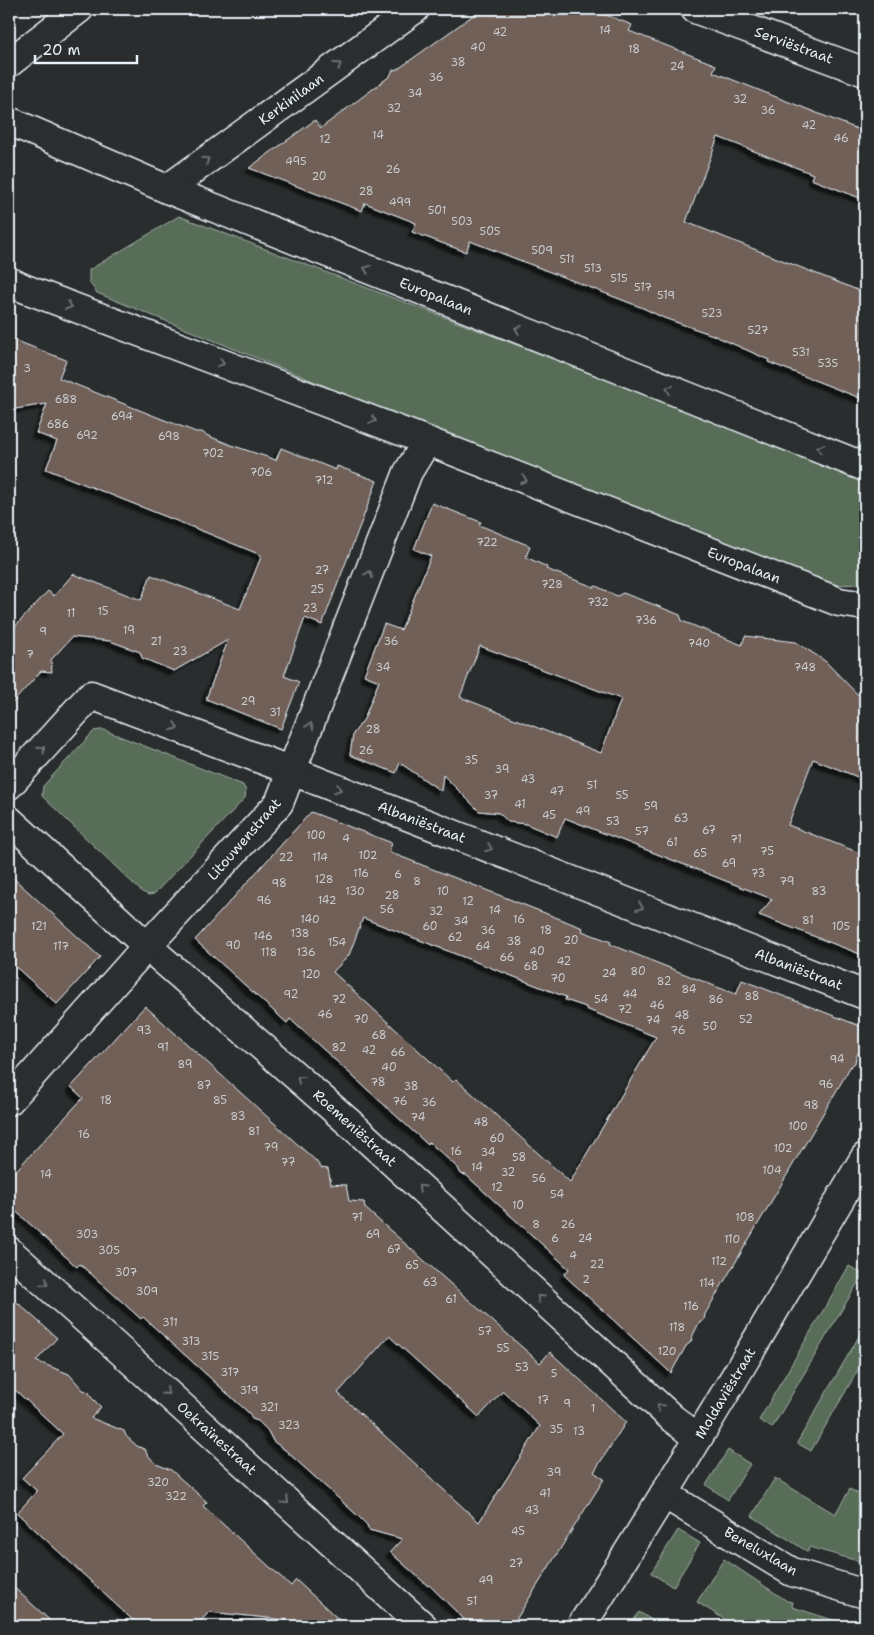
<svg xmlns="http://www.w3.org/2000/svg" width="874" height="1635" viewBox="0 0 874 1635" font-family="'Shantell Sans',sans-serif">
	<style>
		.green { fill: #596d58; stroke: #a0afa8 }
		.building { fill: #716058; stroke: #e8f1f8; fill-rule: evenodd; filter: url(#shadow) }
		.lines { fill: none; stroke-linecap: round; stroke-linejoin: round }
		.minor-casing { stroke: #e8f1f8; stroke-width: 31 }
		.tertiary-casing { stroke: #e8f1f8; stroke-width: 31 }
		.minor { stroke: #2a2d2e; stroke-width: 28 }
		.tertiary { stroke: #2a2d2e; stroke-width: 28 }
		.oneway { stroke: #6c7275 }
		.labels { text-anchor: middle; stroke-width: 5; stroke-linejoin: round; paint-order: stroke }
		.number-label { font-size: 11px; fill: #cacdd0 }
		.street-label { font-size: 14px; fill: #e8f1f8; stroke: #2a2d2e }
	</style>
	<defs>
		<filter id="shadow"><feDropShadow dx="-4.5" dy="4.5" stdDeviation="1" flood-color="#0009"/></filter>
	</defs>
	<rect width="100%" height="100%" fill="#2a2d2e"/>
	<filter id="ink" filterUnits="userSpaceOnUse"><feTurbulence type="fractalNoise" baseFrequency=".02" numOctaves="2"/><feDisplacementMap in="SourceGraphic" scale="10" xChannelSelector="R" yChannelSelector="G"/><feConvolveMatrix kernelMatrix="1 2 1 2 8 2 1 2 1" color-interpolation-filters="sRGB"/></filter>
	<g filter="url(#ink)">
		<g class="green">
			<path d="M 179,216 L 598,376 L 682,406 L 856,477 L 865,483 L 865,582 L 860,584 L 832,585 L 642,515 L 97,293 L 89,282 L 89,270 Z"/>
			<path d="M 99,730 L 104,730 L 243,785 L 246,791 L 245,798 L 154,894 L 149,895 L 142,892 L 42,796 L 43,786 L 94,731 Z"/>
			<path d="M 849,1266 L 863,1274 L 772,1428 L 759,1420 Z"/>
			<path d="M 865,1326 L 865,1358 L 811,1451 L 797,1443 Z"/>
			<path d="M 728,1450 L 750,1464 L 728,1500 L 706,1485 Z"/>
			<path d="M 775,1478 L 835,1514 L 850,1489 L 865,1498 L 865,1563 L 809,1547 L 808,1552 L 752,1516 Z"/>
			<path d="M 678,1530 L 700,1543 L 673,1587 L 651,1573 Z"/>
			<path d="M 724,1559 L 787,1601 L 793,1602 L 792,1607 L 852,1626 L 735,1626 L 697,1602 Z"/>
			<path d="M 639,1612 L 652,1620 L 648,1626 L 630,1626 Z"/>
		</g>
		<g class="building">
			<path d="M 482,9 L 591,9 L 632,25 L 629,31 L 716,65 L 713,72 L 865,132 L 865,200 L 811,179 L 813,174 L 718,137 L 686,222 L 865,293 L 865,400 L 768,362 L 769,360 L 713,335 L 664,318 L 643,308 L 470,241 L 466,252 L 412,232 L 416,223 L 365,203 L 362,211 L 249,168 L 315,120 L 321,128 L 390,76 L 393,70 L 398,69 Z"/>
			<path d="M 9,338 L 66,360 L 59,378 L 162,419 L 196,432 L 202,432 L 206,435 L 231,445 L 276,460 L 281,448 L 336,470 L 337,466 L 377,481 L 322,625 L 305,618 L 284,676 L 299,682 L 281,729 L 206,699 L 228,640 L 174,671 L 142,658 L 140,652 L 110,641 L 72,637 L 51,660 L 52,672 L 41,671 L 9,707 L 9,633 L 48,591 L 54,596 L 73,574 L 141,600 L 151,575 L 240,609 L 261,557 L 261,555 L 207,533 L 46,469 L 57,441 L 36,433 L 47,404 L 9,410 Z"/>
			<path d="M 432,503 L 481,522 L 479,525 L 530,546 L 526,557 L 547,567 L 546,569 L 594,587 L 596,586 L 617,596 L 623,593 L 655,605 L 680,615 L 682,621 L 742,645 L 745,636 L 796,642 L 825,661 L 865,702 L 865,780 L 813,759 L 788,825 L 865,855 L 865,956 L 759,915 L 772,899 L 708,874 L 565,818 L 557,837 L 526,824 L 508,822 L 499,813 L 479,811 L 443,775 L 441,791 L 400,763 L 396,773 L 350,755 L 353,734 L 364,719 L 379,681 L 364,675 L 384,624 L 401,630 L 431,556 L 414,549 ZM 480,646 L 621,699 L 601,753 L 460,697 Z"/>
			<path d="M 311,812 L 392,843 L 389,852 L 583,928 L 582,931 L 611,942 L 610,944 L 717,987 L 736,994 L 742,980 L 865,1028 L 865,1041 L 856,1057 L 855,1063 L 850,1067 L 844,1078 L 705,1314 L 704,1320 L 699,1323 L 692,1337 L 691,1342 L 686,1346 L 671,1373 L 564,1275 L 569,1269 L 466,1175 L 461,1174 L 458,1168 L 429,1142 L 427,1144 L 290,1019 L 287,1023 L 195,940 ZM 363,918 L 566,997 L 565,1000 L 586,1007 L 586,1009 L 656,1037 L 570,1182 L 456,1079 L 453,1082 L 333,972 L 349,955 Z"/>
			<path d="M 9,874 L 100,957 L 57,1004 L 9,961 Z"/>
			<path d="M 145,1006 L 316,1161 L 321,1168 L 328,1169 L 331,1184 L 346,1185 L 349,1201 L 364,1202 L 365,1208 L 375,1217 L 540,1363 L 550,1352 L 626,1422 L 594,1472 L 604,1479 L 512,1626 L 471,1626 L 429,1585 L 428,1586 L 390,1552 L 402,1539 L 369,1530 L 367,1525 L 358,1516 L 285,1450 L 273,1441 L 268,1431 L 258,1421 L 252,1419 L 250,1414 L 143,1317 L 141,1319 L 80,1264 L 77,1267 L 9,1205 L 9,1178 L 83,1098 L 71,1087 ZM 389,1336 L 479,1417 L 503,1391 L 540,1426 L 479,1522 L 338,1393 Z"/>
			<path d="M 9,1295 L 57,1338 L 36,1361 L 69,1374 L 83,1390 L 89,1392 L 91,1397 L 101,1407 L 91,1418 L 124,1431 L 126,1436 L 137,1446 L 146,1450 L 146,1453 L 156,1464 L 171,1470 L 207,1502 L 203,1506 L 271,1568 L 291,1586 L 296,1580 L 346,1626 L 282,1626 L 287,1620 L 209,1612 L 196,1626 L 139,1626 L 17,1513 L 37,1491 L 22,1478 L 63,1434 L 13,1388 L 9,1392 Z"/>
			<path d="M 9,1583 L 56,1626 L 9,1626 Z"/>
		</g>
		<g class="lines">
			<defs>
				<g id="minor">
					<path d="M 695,9 L 865,72"/>
					<path d="M 9,63 L 79,9"/>
					<path d="M 167,189 L 415,9"/>
					<path d="M 9,785 L 91,695 L 292,771 L 865,995"/>
					<path d="M 9,820 L 147,946 L 353,1126 L 673,1419 L 698,1438"/>
					<path d="M 9,1101 L 147,946 L 279,803 L 408,472 L 427,441"/>
					<path d="M 9,1251 L 123,1353 L 423,1626"/>
					<path d="M 664,1494 L 792,1572 L 865,1594"/>
					<path d="M 581,1626 C 680,1473 772,1314 865,1157"/>
				</g>
				<g id="tertiary">
					<path d="M 9,121 L 167,189 L 865,467"/>
					<path d="M 9,281 L 23,288 L 427,441 L 839,602 L 865,606"/>
				</g>
			</defs>
			<use href="#minor" class="minor-casing"/>
			<use href="#tertiary" class="tertiary-casing"/>
			<use href="#minor" class="minor"/>
			<use href="#tertiary" class="tertiary"/>
		</g>
		<defs><path id="oneway-chevron" d="M-2-3.5L2.5 0L-2 3.5" fill="none" stroke-width="1.6" stroke-linecap="round" stroke-linejoin="round" transform="scale(1.25)"/></defs>
		<g class="oneway">
			<use href="#oneway-chevron" transform="translate(338 65) rotate(-36)"/>
			<use href="#oneway-chevron" transform="translate(206 160) rotate(-36)"/>
			<use href="#oneway-chevron" transform="translate(367 269) rotate(-158)"/>
			<use href="#oneway-chevron" transform="translate(69 306) rotate(21)"/>
			<use href="#oneway-chevron" transform="translate(518 329) rotate(-158)"/>
			<use href="#oneway-chevron" transform="translate(221 363) rotate(21)"/>
			<use href="#oneway-chevron" transform="translate(669 389) rotate(-158)"/>
			<use href="#oneway-chevron" transform="translate(373 420) rotate(21)"/>
			<use href="#oneway-chevron" transform="translate(820 448) rotate(-158)"/>
			<use href="#oneway-chevron" transform="translate(524 480) rotate(21)"/>
			<use href="#oneway-chevron" transform="translate(369 574) rotate(-69)"/>
			<use href="#oneway-chevron" transform="translate(310 726) rotate(-69)"/>
			<use href="#oneway-chevron" transform="translate(175 727) rotate(21)"/>
			<use href="#oneway-chevron" transform="translate(42 749) rotate(-48)"/>
			<use href="#oneway-chevron" transform="translate(338 789) rotate(21)"/>
			<use href="#oneway-chevron" transform="translate(489 848) rotate(21)"/>
			<use href="#oneway-chevron" transform="translate(640 907) rotate(21)"/>
			<use href="#oneway-chevron" transform="translate(300 1079) rotate(-139)"/>
			<use href="#oneway-chevron" transform="translate(421 1188) rotate(-137)"/>
			<use href="#oneway-chevron" transform="translate(45 1283) rotate(42)"/>
			<use href="#oneway-chevron" transform="translate(540 1298) rotate(-137)"/>
			<use href="#oneway-chevron" transform="translate(166 1392) rotate(42)"/>
			<use href="#oneway-chevron" transform="translate(660 1407) rotate(-137)"/>
			<use href="#oneway-chevron" transform="translate(286 1501) rotate(42)"/>
		</g>
	</g>
	<g class="labels">
		<g class="number-label">
			<text x="605" y="34">14</text>
			<text x="500" y="36">42</text>
			<text x="478" y="51">40</text>
			<text x="634" y="53">18</text>
			<text x="458" y="66">38</text>
			<text x="677" y="70">24</text>
			<text x="436" y="81">36</text>
			<text x="415" y="97">34</text>
			<text x="740" y="103">32</text>
			<text x="394" y="112">32</text>
			<text x="768" y="114">36</text>
			<text x="809" y="129">42</text>
			<text x="378" y="139">14</text>
			<text x="841" y="142">46</text>
			<text x="325" y="143">12</text>
			<text x="296" y="165">495</text>
			<text x="393" y="173">26</text>
			<text x="319" y="180">20</text>
			<text x="366" y="195">28</text>
			<text x="400" y="206">499</text>
			<text x="437" y="214">501</text>
			<text x="462" y="225">503</text>
			<text x="490" y="235">505</text>
			<text x="542" y="254">509</text>
			<text x="567" y="263">511</text>
			<text x="593" y="272">513</text>
			<text x="619" y="282">515</text>
			<text x="643" y="291">517</text>
			<text x="666" y="299">519</text>
			<text x="712" y="317">523</text>
			<text x="758" y="334">527</text>
			<text x="801" y="356">531</text>
			<text x="828" y="367">535</text>
			<text x="27" y="372">3</text>
			<text x="66" y="403">688</text>
			<text x="122" y="420">694</text>
			<text x="58" y="428">686</text>
			<text x="87" y="439">692</text>
			<text x="169" y="440">698</text>
			<text x="213" y="457">702</text>
			<text x="261" y="476">706</text>
			<text x="324" y="484">712</text>
			<text x="487" y="546">722</text>
			<text x="322" y="574">27</text>
			<text x="552" y="588">728</text>
			<text x="317" y="593">25</text>
			<text x="598" y="606">732</text>
			<text x="310" y="612">23</text>
			<text x="103" y="615">15</text>
			<text x="71" y="617">11</text>
			<text x="646" y="624">736</text>
			<text x="129" y="634">19</text>
			<text x="43" y="635">9</text>
			<text x="156" y="645">21</text>
			<text x="391" y="645">36</text>
			<text x="699" y="647">740</text>
			<text x="180" y="655">23</text>
			<text x="30" y="658">7</text>
			<text x="383" y="671">34</text>
			<text x="805" y="671">748</text>
			<text x="248" y="705">29</text>
			<text x="275" y="716">31</text>
			<text x="373" y="733">28</text>
			<text x="366" y="754">26</text>
			<text x="471" y="764">35</text>
			<text x="502" y="773">39</text>
			<text x="528" y="783">43</text>
			<text x="592" y="789">51</text>
			<text x="557" y="795">47</text>
			<text x="491" y="799">37</text>
			<text x="622" y="799">55</text>
			<text x="520" y="808">41</text>
			<text x="651" y="810">59</text>
			<text x="583" y="815">49</text>
			<text x="549" y="819">45</text>
			<text x="681" y="822">63</text>
			<text x="613" y="825">53</text>
			<text x="709" y="834">67</text>
			<text x="642" y="835">57</text>
			<text x="316" y="839">100</text>
			<text x="346" y="842">4</text>
			<text x="736" y="843">71</text>
			<text x="672" y="846">61</text>
			<text x="767" y="855">75</text>
			<text x="700" y="857">65</text>
			<text x="368" y="859">102</text>
			<text x="286" y="861">22</text>
			<text x="320" y="861">114</text>
			<text x="729" y="867">69</text>
			<text x="361" y="877">116</text>
			<text x="758" y="877">73</text>
			<text x="398" y="878">6</text>
			<text x="324" y="883">128</text>
			<text x="417" y="885">8</text>
			<text x="787" y="885">79</text>
			<text x="279" y="887">98</text>
			<text x="355" y="895">130</text>
			<text x="443" y="895">10</text>
			<text x="819" y="895">83</text>
			<text x="392" y="899">28</text>
			<text x="264" y="904">96</text>
			<text x="327" y="904">142</text>
			<text x="468" y="905">12</text>
			<text x="387" y="913">56</text>
			<text x="495" y="914">14</text>
			<text x="436" y="915">32</text>
			<text x="310" y="923">140</text>
			<text x="519" y="923">16</text>
			<text x="808" y="924">81</text>
			<text x="461" y="925">34</text>
			<text x="39" y="930">121</text>
			<text x="430" y="930">60</text>
			<text x="841" y="930">105</text>
			<text x="488" y="934">36</text>
			<text x="546" y="934">18</text>
			<text x="300" y="937">138</text>
			<text x="263" y="940">146</text>
			<text x="455" y="941">62</text>
			<text x="571" y="944">20</text>
			<text x="514" y="945">38</text>
			<text x="337" y="946">154</text>
			<text x="233" y="949">90</text>
			<text x="61" y="950">117</text>
			<text x="483" y="950">64</text>
			<text x="537" y="955">40</text>
			<text x="269" y="956">118</text>
			<text x="306" y="956">136</text>
			<text x="507" y="961">66</text>
			<text x="564" y="965">42</text>
			<text x="531" y="970">68</text>
			<text x="638" y="975">80</text>
			<text x="609" y="977">24</text>
			<text x="311" y="978">120</text>
			<text x="558" y="982">70</text>
			<text x="664" y="985">82</text>
			<text x="689" y="993">84</text>
			<text x="291" y="998">92</text>
			<text x="630" y="998">44</text>
			<text x="752" y="1000">88</text>
			<text x="339" y="1003">72</text>
			<text x="601" y="1003">54</text>
			<text x="716" y="1003">86</text>
			<text x="657" y="1009">46</text>
			<text x="625" y="1013">72</text>
			<text x="325" y="1018">46</text>
			<text x="682" y="1019">48</text>
			<text x="361" y="1023">70</text>
			<text x="746" y="1023">52</text>
			<text x="653" y="1024">74</text>
			<text x="710" y="1030">50</text>
			<text x="144" y="1034">93</text>
			<text x="678" y="1034">76</text>
			<text x="379" y="1039">68</text>
			<text x="163" y="1051">91</text>
			<text x="339" y="1051">82</text>
			<text x="369" y="1054">42</text>
			<text x="398" y="1056">66</text>
			<text x="837" y="1063">94</text>
			<text x="185" y="1068">89</text>
			<text x="389" y="1071">40</text>
			<text x="378" y="1086">78</text>
			<text x="826" y="1088">96</text>
			<text x="204" y="1089">87</text>
			<text x="411" y="1090">38</text>
			<text x="106" y="1104">18</text>
			<text x="220" y="1104">85</text>
			<text x="400" y="1105">76</text>
			<text x="429" y="1106">36</text>
			<text x="811" y="1109">98</text>
			<text x="238" y="1120">83</text>
			<text x="418" y="1121">74</text>
			<text x="481" y="1126">48</text>
			<text x="798" y="1130">100</text>
			<text x="254" y="1135">81</text>
			<text x="84" y="1138">16</text>
			<text x="497" y="1142">60</text>
			<text x="271" y="1151">79</text>
			<text x="783" y="1152">102</text>
			<text x="456" y="1155">16</text>
			<text x="488" y="1156">34</text>
			<text x="519" y="1161">58</text>
			<text x="288" y="1166">77</text>
			<text x="477" y="1171">14</text>
			<text x="772" y="1174">104</text>
			<text x="508" y="1176">32</text>
			<text x="46" y="1178">14</text>
			<text x="539" y="1182">56</text>
			<text x="497" y="1191">12</text>
			<text x="557" y="1198">54</text>
			<text x="518" y="1209">10</text>
			<text x="357" y="1221">71</text>
			<text x="745" y="1221">108</text>
			<text x="536" y="1228">8</text>
			<text x="568" y="1228">26</text>
			<text x="87" y="1238">303</text>
			<text x="373" y="1238">69</text>
			<text x="555" y="1242">6</text>
			<text x="585" y="1242">24</text>
			<text x="732" y="1243">110</text>
			<text x="394" y="1253">67</text>
			<text x="109" y="1254">305</text>
			<text x="573" y="1259">4</text>
			<text x="719" y="1265">112</text>
			<text x="597" y="1268">22</text>
			<text x="412" y="1269">65</text>
			<text x="126" y="1276">307</text>
			<text x="586" y="1283">2</text>
			<text x="430" y="1286">63</text>
			<text x="707" y="1287">114</text>
			<text x="147" y="1295">309</text>
			<text x="451" y="1303">61</text>
			<text x="691" y="1310">116</text>
			<text x="170" y="1326">311</text>
			<text x="677" y="1331">118</text>
			<text x="485" y="1335">57</text>
			<text x="191" y="1345">313</text>
			<text x="503" y="1352">55</text>
			<text x="667" y="1355">120</text>
			<text x="210" y="1360">315</text>
			<text x="522" y="1371">53</text>
			<text x="230" y="1376">317</text>
			<text x="554" y="1377">5</text>
			<text x="249" y="1394">319</text>
			<text x="543" y="1404">17</text>
			<text x="567" y="1407">9</text>
			<text x="269" y="1411">321</text>
			<text x="593" y="1412">1</text>
			<text x="289" y="1429">323</text>
			<text x="556" y="1433">35</text>
			<text x="579" y="1435">13</text>
			<text x="554" y="1476">39</text>
			<text x="158" y="1486">320</text>
			<text x="545" y="1497">41</text>
			<text x="176" y="1500">322</text>
			<text x="532" y="1514">43</text>
			<text x="518" y="1535">45</text>
			<text x="516" y="1567">27</text>
			<text x="486" y="1584">49</text>
			<text x="472" y="1605">51</text>
		</g>
		<g class="street-label">
			<text transform="translate(794 45) rotate(20)" y="5">Serviëstraat</text>
			<text transform="translate(291 99) rotate(-36)" y="5">Kerkinilaan</text>
			<text transform="translate(436 296) rotate(22)" y="5">Europalaan</text>
			<text transform="translate(744 565) rotate(21)" y="5">Europalaan</text>
			<text transform="translate(422 822) rotate(21)" y="5">Albaniëstraat</text>
			<text transform="translate(244 839) rotate(-49)" y="5">Litouwenstraat</text>
			<text transform="translate(799 969) rotate(21)" y="5">Albaniëstraat</text>
			<text transform="translate(355 1128) rotate(42)" y="5">Roemeniëstraat</text>
			<text transform="translate(725 1393) rotate(-59)" y="5">Moldaviëstraat</text>
			<text transform="translate(217 1438) rotate(42)" y="5">Oekraïnestraat</text>
			<text transform="translate(761 1551) rotate(30)" y="5">Beneluxlaan</text>
		</g>
	</g>
	<rect width="874" height="1635" fill="none" stroke="#2a2d2e" stroke-width="30"/>
	<rect x="15" y="15" width="844" height="1605" fill="none" stroke="#e8f1f8" stroke-width="2" filter="url(#ink)"/>
	<path d="M35 55v8h102v-8" fill="none" stroke="#e8f1f8" stroke-width="2.5"/>
	<text x="42" y="55" font-size="15" fill="#e8f1f8" stroke="#2a2d2e" stroke-width="4" paint-order="stroke">20 m</text>
</svg>
